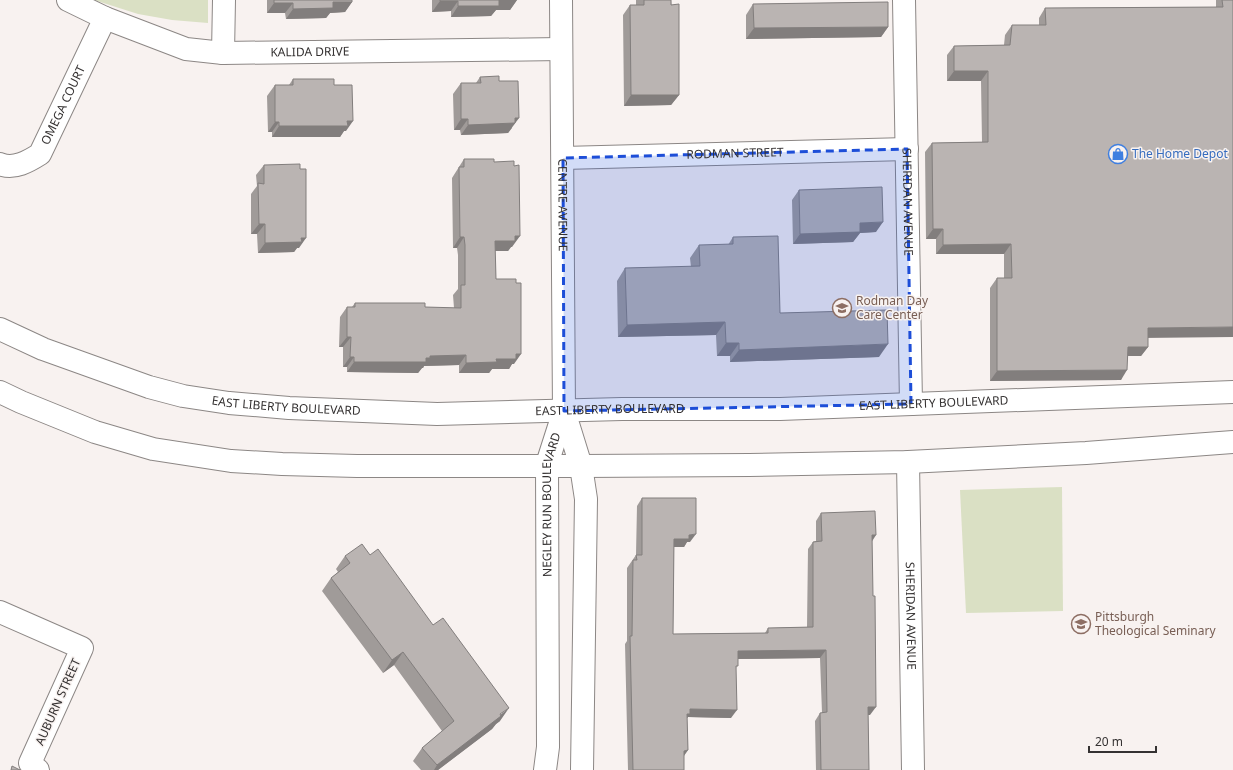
<svg xmlns="http://www.w3.org/2000/svg" width="1233" height="770" viewBox="0 0 1233 770" font-family="'Noto Sans',sans-serif">
	<style>
		.green { fill: #dae0c4 }
		.lines { fill: none; stroke-linecap: round; stroke-linejoin: round }
		.minor-casing { stroke: #8c8785; stroke-width: 24 }
		.secondary-casing { stroke: #8c8785; stroke-width: 24 }
		.minor { stroke: #fff; stroke-width: 22 }
		.secondary { stroke: #fff; stroke-width: 22 }
		.wall { fill: #a09b99 }
		.shaded-wall { fill: #827e7d }
		.building { fill: #bab4b2; stroke: #827e7d }
		.marked { fill: #1d4ed8; fill-opacity: 0.2; stroke: #1d4ed8; stroke-width: 3; stroke-dasharray: 8 5; stroke-linejoin: round }
		.labels { text-anchor: middle; stroke-width: 3; stroke-linejoin: round; paint-order: stroke }
		.street-label { font-size: 12px; fill: #353232; stroke: #f8f2f0 }
		.shop-label { font-size: 12px; fill: #366cbe; stroke: #f8f2f0; text-anchor: start }
		.education-label { font-size: 12px; fill: #785e54; stroke: #f8f2f0; text-anchor: start }
	</style>
	<rect width="100%" height="100%" fill="#f8f2f0"/>
	<g class="green">
		<path d="M 94,0 L 208,0 L 208,23 L 172,20 L 138,14 Z"/>
		<path d="M 1062,487 L 1063,611 L 966,613 L 960,490 Z"/>
	</g>
	<g class="lines">
		<defs>
			<g id="minor">
				<path id="s1" d="M 68,0 L 105,18 L 186,49 L 223,53 L 561,49"/>
				<path id="s2" d="M 904,0 L 911,404"/>
				<path d="M 223,53 L 224,0"/>
				<path id="s3" d="M 563,158 L 907,149"/>
				<path id="s4" d="M 0,164 C 14,170 29,161 40,154 L 105,18"/>
				<path id="s5" d="M 908,462 L 913,770"/>
				<path d="M 0,612 L 82,648 L 30,763 L 38,770"/>
			</g>
			<g id="secondary">
				<path id="s6" d="M 561,0 L 564,411 L 581,466 L 586,499 L 582,770"/>
				<path id="s7" d="M 0,329 L 43,349 L 149,387 L 183,396 L 229,403 L 289,408 L 437,414 L 622,409 L 780,409 L 1233,392"/>
				<path d="M 0,392 L 21,402 L 95,432 L 153,449 L 231,461 L 282,464 L 357,466 L 581,466 L 749,465 L 908,462 L 1086,453 L 1233,442"/>
				<path id="s8" d="M 545,770 L 548,747 L 547,464 L 564,411"/>
			</g>
		</defs>
		<use href="#minor" class="minor-casing"/>
		<use href="#secondary" class="secondary-casing"/>
		<use href="#minor" class="minor"/>
		<use href="#secondary" class="secondary"/>
	</g>
	<g class="wall">
		<path d="M 267,0 L 352,0 L 352,2 L 345,12 L 330,13 L 326,18 L 286,19 L 285,13 L 267,13 Z"/>
		<path d="M 432,0 L 517,0 L 510,10 L 496,10 L 491,16 L 451,17 L 451,11 L 432,12 Z"/>
		<path d="M 636,0 L 671,0 L 679,95 L 671,105 L 624,106 L 623,15 L 630,5 L 636,5 Z"/>
		<path d="M 1216,0 L 1233,0 L 1148,338 L 1148,347 L 1141,356 L 1128,356 L 1121,380 L 990,381 L 990,288 L 997,278 L 1004,278 L 1004,254 L 936,254 L 936,239 L 926,239 L 925,152 L 932,143 L 982,142 L 981,81 L 947,81 L 947,55 L 954,46 L 1004,45 L 1005,35 L 1012,25 L 1039,25 L 1039,18 L 1045,8 L 1216,7 Z"/>
		<path d="M 753,4 L 888,27 L 881,37 L 746,39 L 746,15 Z"/>
		<path d="M 480,77 L 499,81 L 512,128 L 508,133 L 461,135 L 460,130 L 454,130 L 453,94 L 461,83 L 476,83 Z"/>
		<path d="M 293,79 L 334,85 L 346,131 L 344,131 L 340,137 L 272,137 L 272,132 L 268,132 L 267,96 L 275,85 L 289,85 Z"/>
		<path d="M 464,159 L 494,162 L 512,247 L 511,247 L 508,251 L 495,251 L 496,279 L 514,364 L 512,364 L 509,369 L 492,369 L 489,373 L 459,373 L 459,365 L 424,366 L 423,368 L 422,368 L 418,373 L 347,372 L 347,367 L 343,367 L 343,347 L 339,347 L 340,317 L 347,307 L 352,307 L 355,303 L 425,307 L 454,308 L 453,295 L 458,289 L 458,255 L 457,248 L 453,248 L 452,178 Z"/>
		<path d="M 264,165 L 299,248 L 297,248 L 294,252 L 258,253 L 257,234 L 251,234 L 251,194 L 257,186 L 256,175 Z"/>
		<path d="M 799,190 L 876,232 L 860,233 L 853,242 L 793,244 L 792,200 Z"/>
		<path d="M 733,237 L 780,313 L 879,357 L 730,362 L 730,356 L 717,356 L 716,335 L 618,337 L 617,281 L 625,268 L 691,267 L 690,258 L 699,245 L 728,245 Z"/>
		<path d="M 642,498 L 690,542 L 687,542 L 684,547 L 674,547 L 673,634 L 765,633 L 768,628 L 807,627 L 808,549 L 813,542 L 816,541 L 816,521 L 821,513 L 872,541 L 870,715 L 868,715 L 869,770 L 816,770 L 815,721 L 820,713 L 822,713 L 820,658 L 738,659 L 736,669 L 731,718 L 688,717 L 687,718 L 688,750 L 684,756 L 684,770 L 628,770 L 625,644 L 627,641 L 627,568 L 636,555 L 637,506 Z"/>
		<path d="M 370,555 L 500,721 L 496,724 L 492,729 L 438,770 L 421,770 L 413,761 L 422,748 L 442,731 L 394,665 L 383,673 L 322,591 L 331,578 L 338,572 L 336,569 L 345,556 Z"/>
	</g>
	<g class="shaded-wall">
		<path d="M 498,0 L 517,0 L 510,10 L 496,10 L 491,16 L 451,17 L 458,6 Z"/>
		<path d="M 440,1 L 458,1 L 451,11 L 432,12 Z"/>
		<path d="M 333,2 L 352,2 L 345,12 L 330,13 L 326,18 L 286,19 L 293,9 Z"/>
		<path d="M 274,3 L 293,3 L 285,13 L 267,13 Z"/>
		<path d="M 888,27 L 881,37 L 746,39 L 754,28 Z"/>
		<path d="M 954,71 L 988,71 L 981,81 L 947,81 Z"/>
		<path d="M 631,95 L 679,95 L 671,105 L 624,106 Z"/>
		<path d="M 515,118 L 519,118 L 508,133 L 461,135 L 468,125 Z"/>
		<path d="M 461,119 L 468,119 L 460,130 L 454,130 Z"/>
		<path d="M 347,121 L 353,121 L 346,131 L 344,131 L 340,137 L 272,137 L 279,126 Z"/>
		<path d="M 275,122 L 279,122 L 272,132 L 268,132 Z"/>
		<path d="M 883,222 L 876,232 L 860,233 L 853,242 L 793,244 L 800,234 L 860,223 Z"/>
		<path d="M 259,224 L 265,224 L 257,234 L 251,234 Z"/>
		<path d="M 933,229 L 943,229 L 936,239 L 926,239 Z"/>
		<path d="M 515,236 L 520,236 L 512,247 L 511,247 L 508,251 L 487,251 L 495,241 Z"/>
		<path d="M 460,237 L 464,237 L 457,248 L 453,248 Z"/>
		<path d="M 301,238 L 306,238 L 299,248 L 297,248 L 294,252 L 258,253 L 265,243 Z"/>
		<path d="M 1011,244 L 1004,254 L 936,254 L 943,245 Z"/>
		<path d="M 725,322 L 716,335 L 618,337 L 627,325 Z"/>
		<path d="M 1233,327 L 1233,337 L 1141,338 L 1148,328 Z"/>
		<path d="M 347,337 L 351,337 L 343,347 L 339,347 Z"/>
		<path d="M 726,343 L 739,343 L 730,356 L 717,356 Z"/>
		<path d="M 888,344 L 879,357 L 730,362 L 739,350 Z"/>
		<path d="M 1128,347 L 1148,347 L 1141,356 L 1121,356 Z"/>
		<path d="M 516,354 L 521,354 L 514,364 L 512,364 L 509,369 L 492,369 L 489,373 L 459,373 L 466,363 L 496,359 Z"/>
		<path d="M 466,355 L 459,365 L 424,366 L 423,368 L 422,368 L 418,373 L 347,372 L 354,362 L 426,358 L 430,356 Z"/>
		<path d="M 350,357 L 354,357 L 347,367 L 343,367 Z"/>
		<path d="M 1127,370 L 1121,380 L 990,381 L 997,371 Z"/>
		<path d="M 696,534 L 690,542 L 687,542 L 684,547 L 668,547 L 674,539 L 689,535 Z"/>
		<path d="M 872,535 L 876,535 L 871,543 Z"/>
		<path d="M 826,650 L 820,658 L 732,659 L 738,651 Z"/>
		<path d="M 403,652 L 394,665 L 383,673 L 392,660 Z"/>
		<path d="M 868,707 L 876,707 L 870,715 L 863,715 Z"/>
		<path d="M 509,708 L 500,721 L 496,724 L 492,729 L 438,770 L 434,770 L 437,765 Z"/>
		<path d="M 690,709 L 737,710 L 731,718 L 688,717 L 684,722 L 682,722 Z"/>
		<path d="M 688,750 L 682,758 L 684,751 Z"/>
	</g>
	<g class="building">
		<path d="M 274,0 L 352,0 L 352,2 L 333,2 L 333,8 L 293,9 L 293,3 L 274,3 Z"/>
		<path d="M 440,0 L 499,0 L 499,6 L 458,6 L 458,1 L 440,1 Z"/>
		<path d="M 644,0 L 671,0 L 671,5 L 679,4 L 679,95 L 631,95 L 630,5 L 644,5 Z"/>
		<path d="M 1222,0 L 1233,0 L 1233,327 L 1148,328 L 1148,347 L 1128,347 L 1127,370 L 997,371 L 997,278 L 1012,278 L 1011,244 L 943,245 L 943,229 L 933,229 L 932,143 L 988,142 L 988,71 L 954,71 L 954,46 L 1010,45 L 1012,25 L 1046,25 L 1045,8 L 1223,7 Z"/>
		<path d="M 888,2 L 888,27 L 754,28 L 753,4 Z"/>
		<path d="M 499,76 L 499,81 L 518,81 L 519,118 L 515,118 L 515,123 L 468,125 L 468,119 L 461,119 L 461,83 L 481,83 L 480,77 Z"/>
		<path d="M 293,79 L 334,79 L 334,85 L 352,85 L 353,121 L 347,121 L 348,126 L 279,126 L 279,122 L 275,122 L 275,85 L 293,85 Z"/>
		<path d="M 464,159 L 494,159 L 494,162 L 514,161 L 514,166 L 519,165 L 520,236 L 515,236 L 515,241 L 495,241 L 496,279 L 516,279 L 516,283 L 521,283 L 521,354 L 516,354 L 516,359 L 496,359 L 497,362 L 466,363 L 466,355 L 430,356 L 430,358 L 426,358 L 426,362 L 354,362 L 354,357 L 350,357 L 351,337 L 347,337 L 347,307 L 355,307 L 355,303 L 425,303 L 425,307 L 461,308 L 461,285 L 465,285 L 465,245 L 464,237 L 460,237 L 459,167 L 464,167 Z"/>
		<path d="M 300,164 L 300,169 L 306,169 L 306,238 L 301,238 L 302,242 L 265,243 L 265,224 L 259,224 L 258,183 L 264,184 L 264,165 Z"/>
		<path d="M 882,187 L 883,222 L 860,223 L 860,232 L 800,234 L 799,190 Z"/>
		<path d="M 778,236 L 780,313 L 887,310 L 888,344 L 739,350 L 739,343 L 726,343 L 725,322 L 627,325 L 625,268 L 700,266 L 699,245 L 733,244 L 733,237 Z"/>
		<path d="M 642,498 L 696,498 L 696,534 L 689,535 L 689,539 L 674,539 L 673,634 L 768,633 L 768,628 L 813,627 L 813,542 L 822,541 L 821,513 L 875,511 L 876,535 L 872,535 L 873,596 L 875,596 L 876,707 L 868,707 L 869,770 L 821,770 L 820,713 L 827,712 L 826,650 L 738,651 L 738,666 L 736,666 L 737,710 L 690,709 L 690,714 L 687,714 L 688,750 L 684,751 L 684,770 L 633,770 L 630,636 L 632,636 L 633,560 L 637,560 L 636,555 L 642,555 Z"/>
		<path d="M 362,544 L 370,555 L 378,549 L 433,625 L 443,618 L 509,708 L 500,714 L 501,716 L 437,765 L 422,748 L 454,721 L 403,652 L 392,660 L 331,578 L 350,563 L 345,556 Z"/>
		<path d="M 12,766 L 20,770 L 11,770 Z"/>
	</g>
	<path class="marked" d="M 907,149 L 911,404 L 564,411 L 563,158 Z"/>
	<defs>
		<symbol id="shop-ring" viewBox="-11 -11 22 22"><circle r="9.5" fill="#f8f2f0" stroke="#3f7fe0" stroke-width="1.5"/><path d="M-5-2.5h2.3a2.7 3.5 0 0 1 5.4 0H5L5.5 6h-11ZM-1.5-2.5h3a1.5 2.3 0 0 0-3 0Z" fill="#3f7fe0"/></symbol>
		<symbol id="school-ring" viewBox="-11 -11 22 22"><circle r="9.5" fill="#f8f2f0" stroke="#8d6e63" stroke-width="1.5"/><path d="M0-5L7-2L0 1L-7-2ZM-4 1L0 2.5L4 1V4Q0 6-4 4Z" fill="#8d6e63"/></symbol>
		<symbol id="university-ring" viewBox="-11 -11 22 22"><circle r="9.5" fill="#f8f2f0" stroke="#8d6e63" stroke-width="1.5"/><path d="M0-5L7-2L0 1L-7-2ZM-4 1L0 2.5L4 1V4Q0 6-4 4Z" fill="#8d6e63"/></symbol>
	</defs>
	<g fill-rule="evenodd">
		<use href="#shop-ring" x="1107" y="143" width="22" height="22"/>
		<use href="#school-ring" x="831" y="297" width="22" height="22"/>
		<use href="#university-ring" x="1070" y="613" width="22" height="22"/>
	</g>
	<g class="labels">
		<g class="street-label">
			<text dy="4" stroke="none"><textPath href="#s1" startOffset="252">KALIDA DRIVE</textPath></text>
			<text dy="4" stroke="none"><textPath href="#s4" startOffset="97">OMEGA COURT</textPath></text>
			<text dy="4" stroke="none"><textPath href="#s3" startOffset="172">RODMAN STREET</textPath></text>
			<text dy="4" stroke="none"><textPath href="#s2" startOffset="202">SHERIDAN AVENUE</textPath></text>
			<text dy="4" stroke="none"><textPath href="#s6" startOffset="205">CENTRE AVENUE</textPath></text>
			<text dy="4" stroke="none"><textPath href="#s7" startOffset="947">EAST LIBERTY BOULEVARD</textPath></text>
			<text dy="4" stroke="none"><textPath href="#s7" startOffset="299">EAST LIBERTY BOULEVARD</textPath></text>
			<text dy="4" stroke="none"><textPath href="#s7" startOffset="623">EAST LIBERTY BOULEVARD</textPath></text>
			<text dy="4" stroke="none"><textPath href="#s8" startOffset="266">NEGLEY RUN BOULEVARD</textPath></text>
			<text dy="4" stroke="none"><textPath href="#s5" startOffset="154">SHERIDAN AVENUE</textPath></text>
			<text transform="translate(58 702) rotate(-66)" y="4">AUBURN STREET</text>
		</g>
		<g class="shop-label">
			<text x="1132" y="158">The Home Depot</text>
		</g>
		<g class="education-label">
			<text x="856" y="305">Rodman Day<tspan x="856" dy="14">Care Center</tspan></text>
			<text x="1095" y="621">Pittsburgh<tspan x="1095" dy="14">Theological Seminary</tspan></text>
		</g>
	</g>
	<path d="M1089 746v6h67v-6" fill="none" stroke="#353232" stroke-width="2"/>
	<text x="1095" y="746" font-size="12" fill="#353232" stroke="#f8f2f0" stroke-width="3" paint-order="stroke">20 m</text>
</svg>
